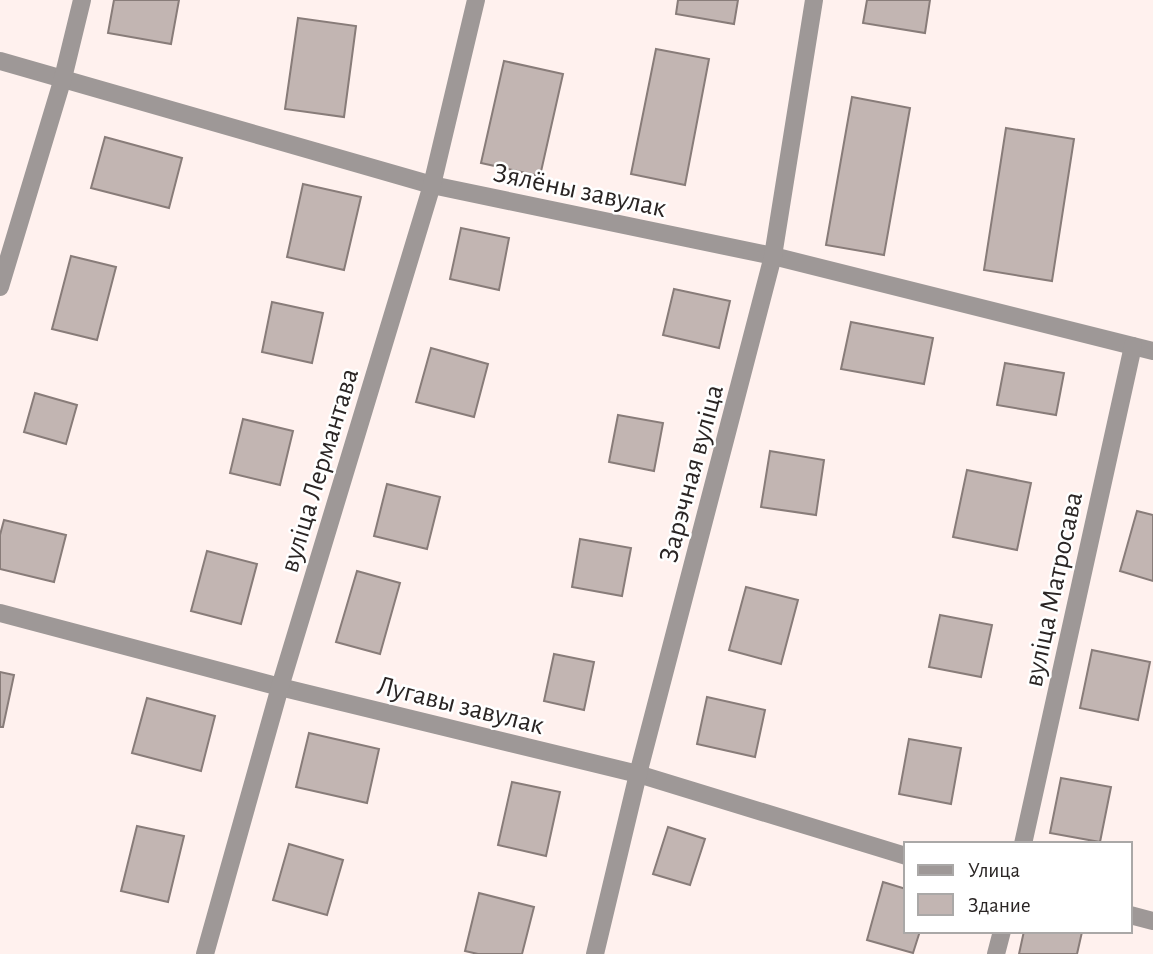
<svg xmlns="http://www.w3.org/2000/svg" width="1153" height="954" viewBox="0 0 1153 954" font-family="'Alegreya Sans',sans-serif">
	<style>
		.building { fill: #c2b5b2; stroke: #887c79; stroke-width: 2 }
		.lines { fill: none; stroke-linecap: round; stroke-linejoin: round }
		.street { stroke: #9e9897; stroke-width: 18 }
		.labels { text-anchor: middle; stroke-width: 5; stroke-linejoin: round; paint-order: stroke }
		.street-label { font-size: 28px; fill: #2a2524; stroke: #fff }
	</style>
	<rect width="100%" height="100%" fill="#fff1ee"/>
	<g class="building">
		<path d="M 114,0 L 179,0 L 171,44 L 108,33 Z"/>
		<path d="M 678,0 L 738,0 L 734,24 L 676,14 Z"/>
		<path d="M 867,0 L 930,0 L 925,33 L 863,23 Z"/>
		<path d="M 298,18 L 356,26 L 344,117 L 285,109 Z"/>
		<path d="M 656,49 L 709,59 L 685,185 L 631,174 Z"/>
		<path d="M 504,61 L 563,74 L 540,176 L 481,163 Z"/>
		<path d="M 852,97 L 910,108 L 884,255 L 826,245 Z"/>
		<path d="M 1006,128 L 1074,139 L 1052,281 L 984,270 Z"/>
		<path d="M 105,137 L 182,158 L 169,208 L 91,188 Z"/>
		<path d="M 303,184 L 361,197 L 344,270 L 287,257 Z"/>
		<path d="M 461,228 L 509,238 L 499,290 L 450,279 Z"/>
		<path d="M 71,256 L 116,267 L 97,340 L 52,329 Z"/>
		<path d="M 674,289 L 730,301 L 719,348 L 663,335 Z"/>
		<path d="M 272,302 L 323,313 L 312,363 L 262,352 Z"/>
		<path d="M 851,322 L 933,338 L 924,384 L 841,369 Z"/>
		<path d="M 431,348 L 488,364 L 474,417 L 416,402 Z"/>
		<path d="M 1005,363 L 1064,373 L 1056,415 L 997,405 Z"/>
		<path d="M 35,393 L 77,405 L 66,444 L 24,432 Z"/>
		<path d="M 618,415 L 663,423 L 654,471 L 609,462 Z"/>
		<path d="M 243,419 L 293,431 L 280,485 L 230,473 Z"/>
		<path d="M 770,451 L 824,460 L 816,515 L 761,507 Z"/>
		<path d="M 967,470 L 1031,483 L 1017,550 L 953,537 Z"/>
		<path d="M 387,484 L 440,497 L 427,549 L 374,536 Z"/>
		<path d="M 1137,511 L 1153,515 L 1153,581 L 1120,571 Z"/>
		<path d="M 4,520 L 66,535 L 54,582 L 0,569 L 0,535 Z"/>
		<path d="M 580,539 L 631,548 L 622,596 L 572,587 Z"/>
		<path d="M 207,551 L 257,564 L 241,624 L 191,611 Z"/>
		<path d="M 357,571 L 400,583 L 380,654 L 336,642 Z"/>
		<path d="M 746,587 L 798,600 L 781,664 L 729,650 Z"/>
		<path d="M 940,615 L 992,625 L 981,677 L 929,667 Z"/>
		<path d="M 1092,650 L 1150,662 L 1138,720 L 1080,708 Z"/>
		<path d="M 554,654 L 594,662 L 584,710 L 544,701 Z"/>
		<path d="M 0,672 L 14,675 L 3,727 L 0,727 Z"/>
		<path d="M 707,697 L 765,710 L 755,757 L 697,744 Z"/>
		<path d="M 147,698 L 215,716 L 201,771 L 132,753 Z"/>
		<path d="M 309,733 L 379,749 L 367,803 L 296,787 Z"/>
		<path d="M 909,739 L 961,748 L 951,804 L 899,794 Z"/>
		<path d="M 1061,778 L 1111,787 L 1100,842 L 1050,833 Z"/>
		<path d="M 512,782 L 560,792 L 546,856 L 498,845 Z"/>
		<path d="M 137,826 L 184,836 L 168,902 L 121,891 Z"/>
		<path d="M 668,827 L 705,839 L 690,885 L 653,874 Z"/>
		<path d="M 289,844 L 343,860 L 327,915 L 273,900 Z"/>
		<path d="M 883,882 L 906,889 L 906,931 L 920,931 L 913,953 L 867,940 Z"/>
		<path d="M 479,893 L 534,907 L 522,954 L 478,954 L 465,951 Z"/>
		<path d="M 1024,931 L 1078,931 L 1082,932 L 1077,954 L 1019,954 Z"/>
	</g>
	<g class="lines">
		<g class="street">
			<path d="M 0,61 L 432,185 L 773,256 L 1153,351"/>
			<path d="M 0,287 L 63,78 L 82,0"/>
			<path d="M 0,613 L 280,687 L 638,774 L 906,856"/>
			<path d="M 1023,844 L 1133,346"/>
			<path d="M 1130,915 L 1153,921"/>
			<path d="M 205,954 L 280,687 L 432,185 L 476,0"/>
			<path d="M 595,954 L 638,774 L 773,256 L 814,0"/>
			<path d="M 996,954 L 1002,931"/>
		</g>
	</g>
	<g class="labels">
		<g class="street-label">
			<text transform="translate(580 189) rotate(12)" y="10">Зялёны завулак</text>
			<text transform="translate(318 470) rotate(-73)" y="10">вуліца Лермантава</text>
			<text transform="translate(690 473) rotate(-75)" y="10">Зарэчная вуліца</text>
			<text transform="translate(1052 589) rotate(-78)" y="10">вуліца Матросава</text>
			<text transform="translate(461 704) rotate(14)" y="10">Лугавы завулак</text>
		</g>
	</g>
	<rect x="904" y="842" width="228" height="91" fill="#ffffff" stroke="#aaa8a7" stroke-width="2"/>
	<rect x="918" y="865" width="35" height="10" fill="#9e9897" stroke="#aaa8a7" stroke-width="2"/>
	<text x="968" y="877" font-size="21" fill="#2a2524">Улица</text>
	<rect x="918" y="894" width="35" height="21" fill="#c2b5b2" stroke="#aaa8a7" stroke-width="2"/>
	<text x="968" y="912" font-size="21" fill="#2a2524">Здание</text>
</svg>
